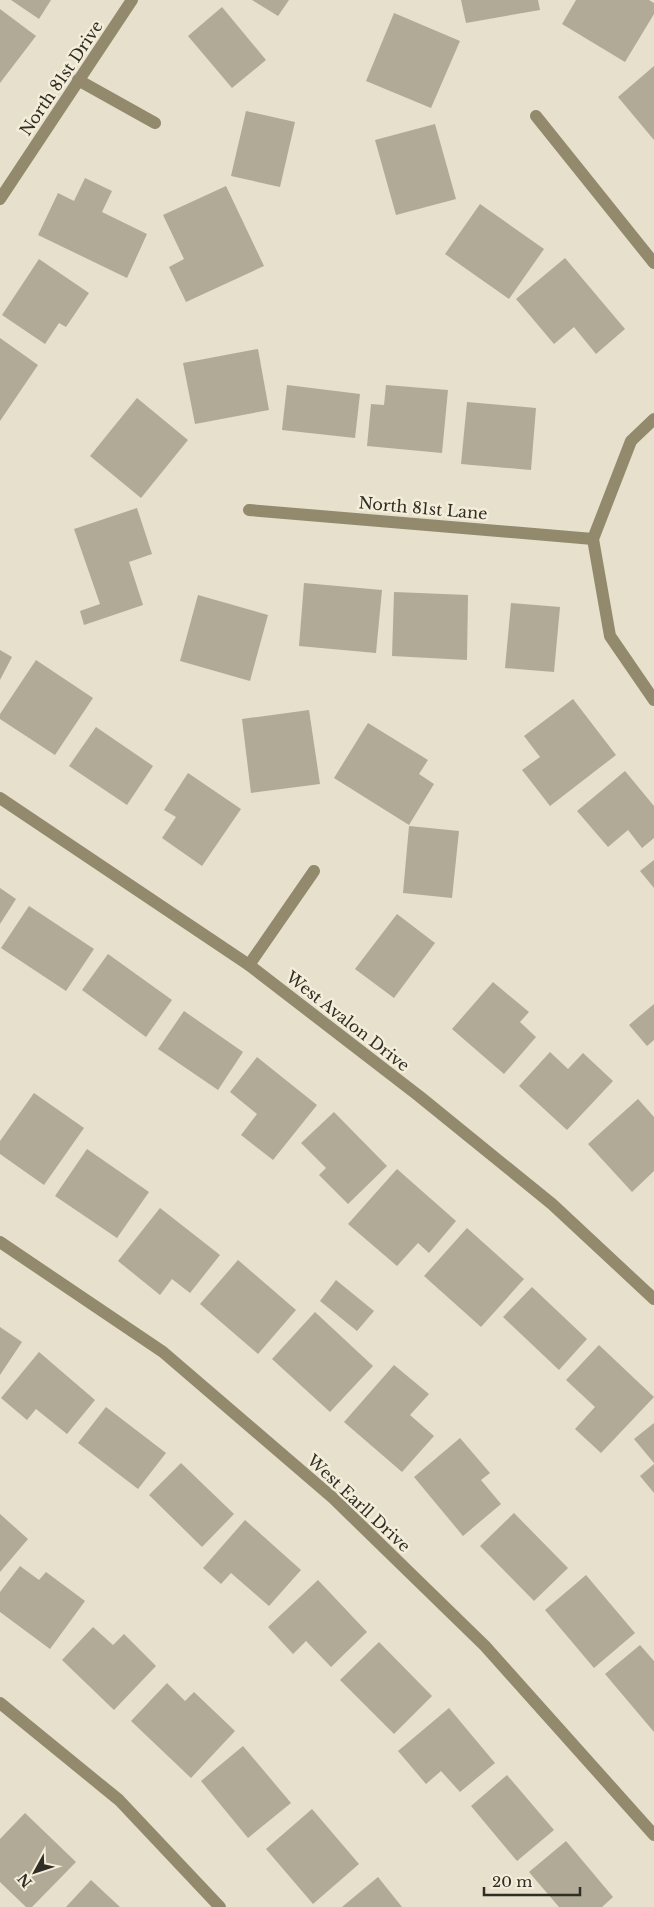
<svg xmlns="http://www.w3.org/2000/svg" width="654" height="1907" viewBox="0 0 654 1907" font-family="'Libre Baskerville',serif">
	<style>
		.building { fill: #b0aa97 }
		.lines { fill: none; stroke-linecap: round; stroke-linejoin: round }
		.minor { stroke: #93896c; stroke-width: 12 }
		.labels { text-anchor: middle; stroke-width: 5; stroke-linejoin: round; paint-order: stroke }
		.street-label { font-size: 16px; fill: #2f2d25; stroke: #f3edd9 }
	</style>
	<rect width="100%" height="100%" fill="#e6e0cc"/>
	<g class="building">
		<path d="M 11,0 L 51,0 L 39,19 Z"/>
		<path d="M 252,0 L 289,0 L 278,16 Z"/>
		<path d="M 461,0 L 538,0 L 540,10 L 466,23 Z"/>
		<path d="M 576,0 L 649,0 L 654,3 L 654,14 L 625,62 L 562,24 Z"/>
		<path d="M 222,7 L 266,60 L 232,88 L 188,36 Z"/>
		<path d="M 0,9 L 36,36 L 0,83 Z"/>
		<path d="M 394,13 L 460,41 L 431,108 L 366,81 Z"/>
		<path d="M 654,66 L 654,140 L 618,97 Z"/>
		<path d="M 246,111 L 295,122 L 280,187 L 231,176 Z"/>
		<path d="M 435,124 L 456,199 L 396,215 L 375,140 Z"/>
		<path d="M 85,178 L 112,191 L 102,212 L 147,234 L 127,278 L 38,235 L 58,193 L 74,201 Z"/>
		<path d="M 226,186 L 264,266 L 186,302 L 169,267 L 184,259 L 163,215 Z"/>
		<path d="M 480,204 L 544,249 L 509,299 L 445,254 Z"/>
		<path d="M 565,258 L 625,329 L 596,354 L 574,327 L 554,344 L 516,299 Z"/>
		<path d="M 39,259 L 89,293 L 66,327 L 59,323 L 45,344 L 2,315 Z"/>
		<path d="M 0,338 L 38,365 L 0,421 Z"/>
		<path d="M 258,349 L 269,410 L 195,424 L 183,363 Z"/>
		<path d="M 287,385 L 360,394 L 355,438 L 282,430 Z"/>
		<path d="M 386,385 L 448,390 L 442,453 L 367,446 L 371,404 L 384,405 Z"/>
		<path d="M 137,398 L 188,440 L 141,498 L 90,456 Z"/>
		<path d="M 467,402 L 536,408 L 531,470 L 461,464 Z"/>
		<path d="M 137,508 L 152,554 L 129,562 L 143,605 L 84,625 L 80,611 L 100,604 L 74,529 Z"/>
		<path d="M 304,583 L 382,590 L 376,653 L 299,646 Z"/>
		<path d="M 394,592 L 468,595 L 467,660 L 392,656 Z"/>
		<path d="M 198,595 L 268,615 L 250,681 L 180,661 Z"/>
		<path d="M 511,603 L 560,607 L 554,672 L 505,668 Z"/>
		<path d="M 0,650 L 12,657 L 0,680 Z"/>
		<path d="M 36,660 L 93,698 L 55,755 L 0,719 L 0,714 Z"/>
		<path d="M 573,699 L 616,755 L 550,806 L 522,770 L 540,757 L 524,736 Z"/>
		<path d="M 309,710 L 320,784 L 251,793 L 242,719 Z"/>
		<path d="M 368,723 L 428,760 L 419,774 L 434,784 L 409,825 L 334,778 Z"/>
		<path d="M 96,727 L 153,766 L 127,805 L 69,766 Z"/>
		<path d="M 625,771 L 654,806 L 654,838 L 642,848 L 628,830 L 608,847 L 577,811 Z"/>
		<path d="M 188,773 L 241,809 L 202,866 L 162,838 L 176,817 L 164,810 Z"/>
		<path d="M 409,826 L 459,831 L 452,898 L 403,893 Z"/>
		<path d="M 654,860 L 654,888 L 640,871 Z"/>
		<path d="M 0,888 L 16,899 L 0,924 Z"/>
		<path d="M 29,906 L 94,949 L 66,991 L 1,948 Z"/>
		<path d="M 397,914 L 435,943 L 394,998 L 355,969 Z"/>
		<path d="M 108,954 L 172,1000 L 146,1037 L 82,990 Z"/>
		<path d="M 493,982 L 529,1012 L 520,1022 L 536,1037 L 504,1074 L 452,1029 Z"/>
		<path d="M 654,1004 L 654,1040 L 647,1046 L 629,1025 Z"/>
		<path d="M 184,1011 L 243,1052 L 218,1090 L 158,1049 Z"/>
		<path d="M 550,1052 L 568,1069 L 583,1053 L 613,1081 L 567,1130 L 519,1086 Z"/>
		<path d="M 257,1057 L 317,1105 L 273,1160 L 241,1135 L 257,1114 L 230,1092 Z"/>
		<path d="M 34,1093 L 84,1128 L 44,1185 L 0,1154 L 0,1141 Z"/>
		<path d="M 638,1099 L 654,1117 L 654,1171 L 632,1192 L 588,1144 Z"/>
		<path d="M 334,1112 L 387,1166 L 348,1204 L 319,1175 L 326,1168 L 301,1143 Z"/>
		<path d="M 87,1149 L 149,1192 L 117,1238 L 55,1196 Z"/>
		<path d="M 397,1169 L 456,1221 L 429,1253 L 418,1243 L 397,1266 L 348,1224 Z"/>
		<path d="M 160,1208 L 220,1255 L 190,1293 L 172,1279 L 160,1295 L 118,1261 Z"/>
		<path d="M 467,1228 L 524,1279 L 481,1327 L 424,1276 Z"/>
		<path d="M 238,1260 L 296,1310 L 258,1354 L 200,1304 Z"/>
		<path d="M 336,1280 L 374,1311 L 357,1331 L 320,1301 Z"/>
		<path d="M 532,1287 L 587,1339 L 559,1370 L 503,1317 Z"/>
		<path d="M 315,1312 L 373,1366 L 330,1412 L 272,1359 Z"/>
		<path d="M 0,1327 L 22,1342 L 0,1375 Z"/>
		<path d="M 599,1345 L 654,1397 L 601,1453 L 575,1429 L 595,1407 L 566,1380 Z"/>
		<path d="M 39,1352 L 95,1400 L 67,1434 L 36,1409 L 27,1420 L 1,1398 Z"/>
		<path d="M 394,1365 L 429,1394 L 410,1415 L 434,1436 L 402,1472 L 344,1422 Z"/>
		<path d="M 106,1407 L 166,1453 L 138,1489 L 78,1443 Z"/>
		<path d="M 654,1423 L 654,1463 L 634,1439 Z"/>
		<path d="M 460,1438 L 490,1473 L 481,1480 L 501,1504 L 463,1536 L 414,1477 Z"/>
		<path d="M 181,1463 L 234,1514 L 202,1547 L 149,1495 Z"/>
		<path d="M 654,1464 L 654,1493 L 640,1476 Z"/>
		<path d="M 514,1513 L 568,1568 L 534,1601 L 480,1546 Z"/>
		<path d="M 0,1514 L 28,1539 L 0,1572 Z"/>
		<path d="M 245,1520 L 301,1570 L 269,1606 L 231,1573 L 221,1584 L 203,1568 Z"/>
		<path d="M 20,1566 L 39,1580 L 46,1572 L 85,1601 L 50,1649 L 0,1612 L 0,1592 Z"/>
		<path d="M 586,1575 L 635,1633 L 594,1668 L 545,1610 Z"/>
		<path d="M 318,1580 L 367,1632 L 331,1667 L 306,1641 L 293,1654 L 268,1627 Z"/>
		<path d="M 93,1627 L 113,1645 L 124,1634 L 156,1666 L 114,1710 L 62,1660 Z"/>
		<path d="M 379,1642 L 432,1696 L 394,1734 L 340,1680 Z"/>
		<path d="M 640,1645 L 654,1661 L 654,1732 L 605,1674 Z"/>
		<path d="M 167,1683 L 185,1701 L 194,1692 L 235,1731 L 191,1778 L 131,1721 Z"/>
		<path d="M 449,1708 L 495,1763 L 460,1792 L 441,1771 L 426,1784 L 398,1751 Z"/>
		<path d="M 243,1746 L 291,1803 L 248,1838 L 201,1781 Z"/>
		<path d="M 507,1775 L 554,1830 L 517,1861 L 471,1806 Z"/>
		<path d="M 312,1809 L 359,1864 L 313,1904 L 266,1849 Z"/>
		<path d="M 25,1813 L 76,1862 L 32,1907 L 26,1907 L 0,1882 L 0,1839 Z"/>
		<path d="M 566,1841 L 613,1897 L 602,1907 L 559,1907 L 529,1872 Z"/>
		<path d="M 378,1877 L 402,1907 L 342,1907 Z"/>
		<path d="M 91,1880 L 120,1907 L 66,1907 Z"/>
	</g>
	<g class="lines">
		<g class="minor">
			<path d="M 78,80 L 155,123"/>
			<path d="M 536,116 L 654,263"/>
			<path d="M 0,199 L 132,0"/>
			<path d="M 654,419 L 631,441 L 593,539 L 610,636 L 654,700"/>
			<path d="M 249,510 L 593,539"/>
			<path d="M 0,798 L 249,965 L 419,1096 L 552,1204 L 654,1299"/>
			<path d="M 249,965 L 314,871"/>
			<path d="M 0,1242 L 163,1352 L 333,1498 L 485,1646 L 654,1835"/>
			<path d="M 0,1703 L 119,1800 L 220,1907"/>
		</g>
	</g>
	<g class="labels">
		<g class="street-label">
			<text transform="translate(61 78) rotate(-56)" y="6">North 81st Drive</text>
			<text transform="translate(423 508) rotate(5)" y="6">North 81st Lane</text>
			<text transform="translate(348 1021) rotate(38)" y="6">West Avalon Drive</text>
			<text transform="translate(359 1503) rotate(43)" y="6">West Earll Drive</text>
		</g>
	</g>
	<g transform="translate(35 1872) rotate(230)" stroke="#f3edd9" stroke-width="4" paint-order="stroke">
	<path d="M0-4L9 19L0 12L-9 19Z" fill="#2f2d25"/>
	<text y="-8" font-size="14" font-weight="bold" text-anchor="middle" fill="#2f2d25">N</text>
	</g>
	<path d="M484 1887v8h96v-8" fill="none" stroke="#2f2d25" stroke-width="2.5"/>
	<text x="492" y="1887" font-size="15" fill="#2f2d25" stroke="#f3edd9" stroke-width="4" paint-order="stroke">20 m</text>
</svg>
